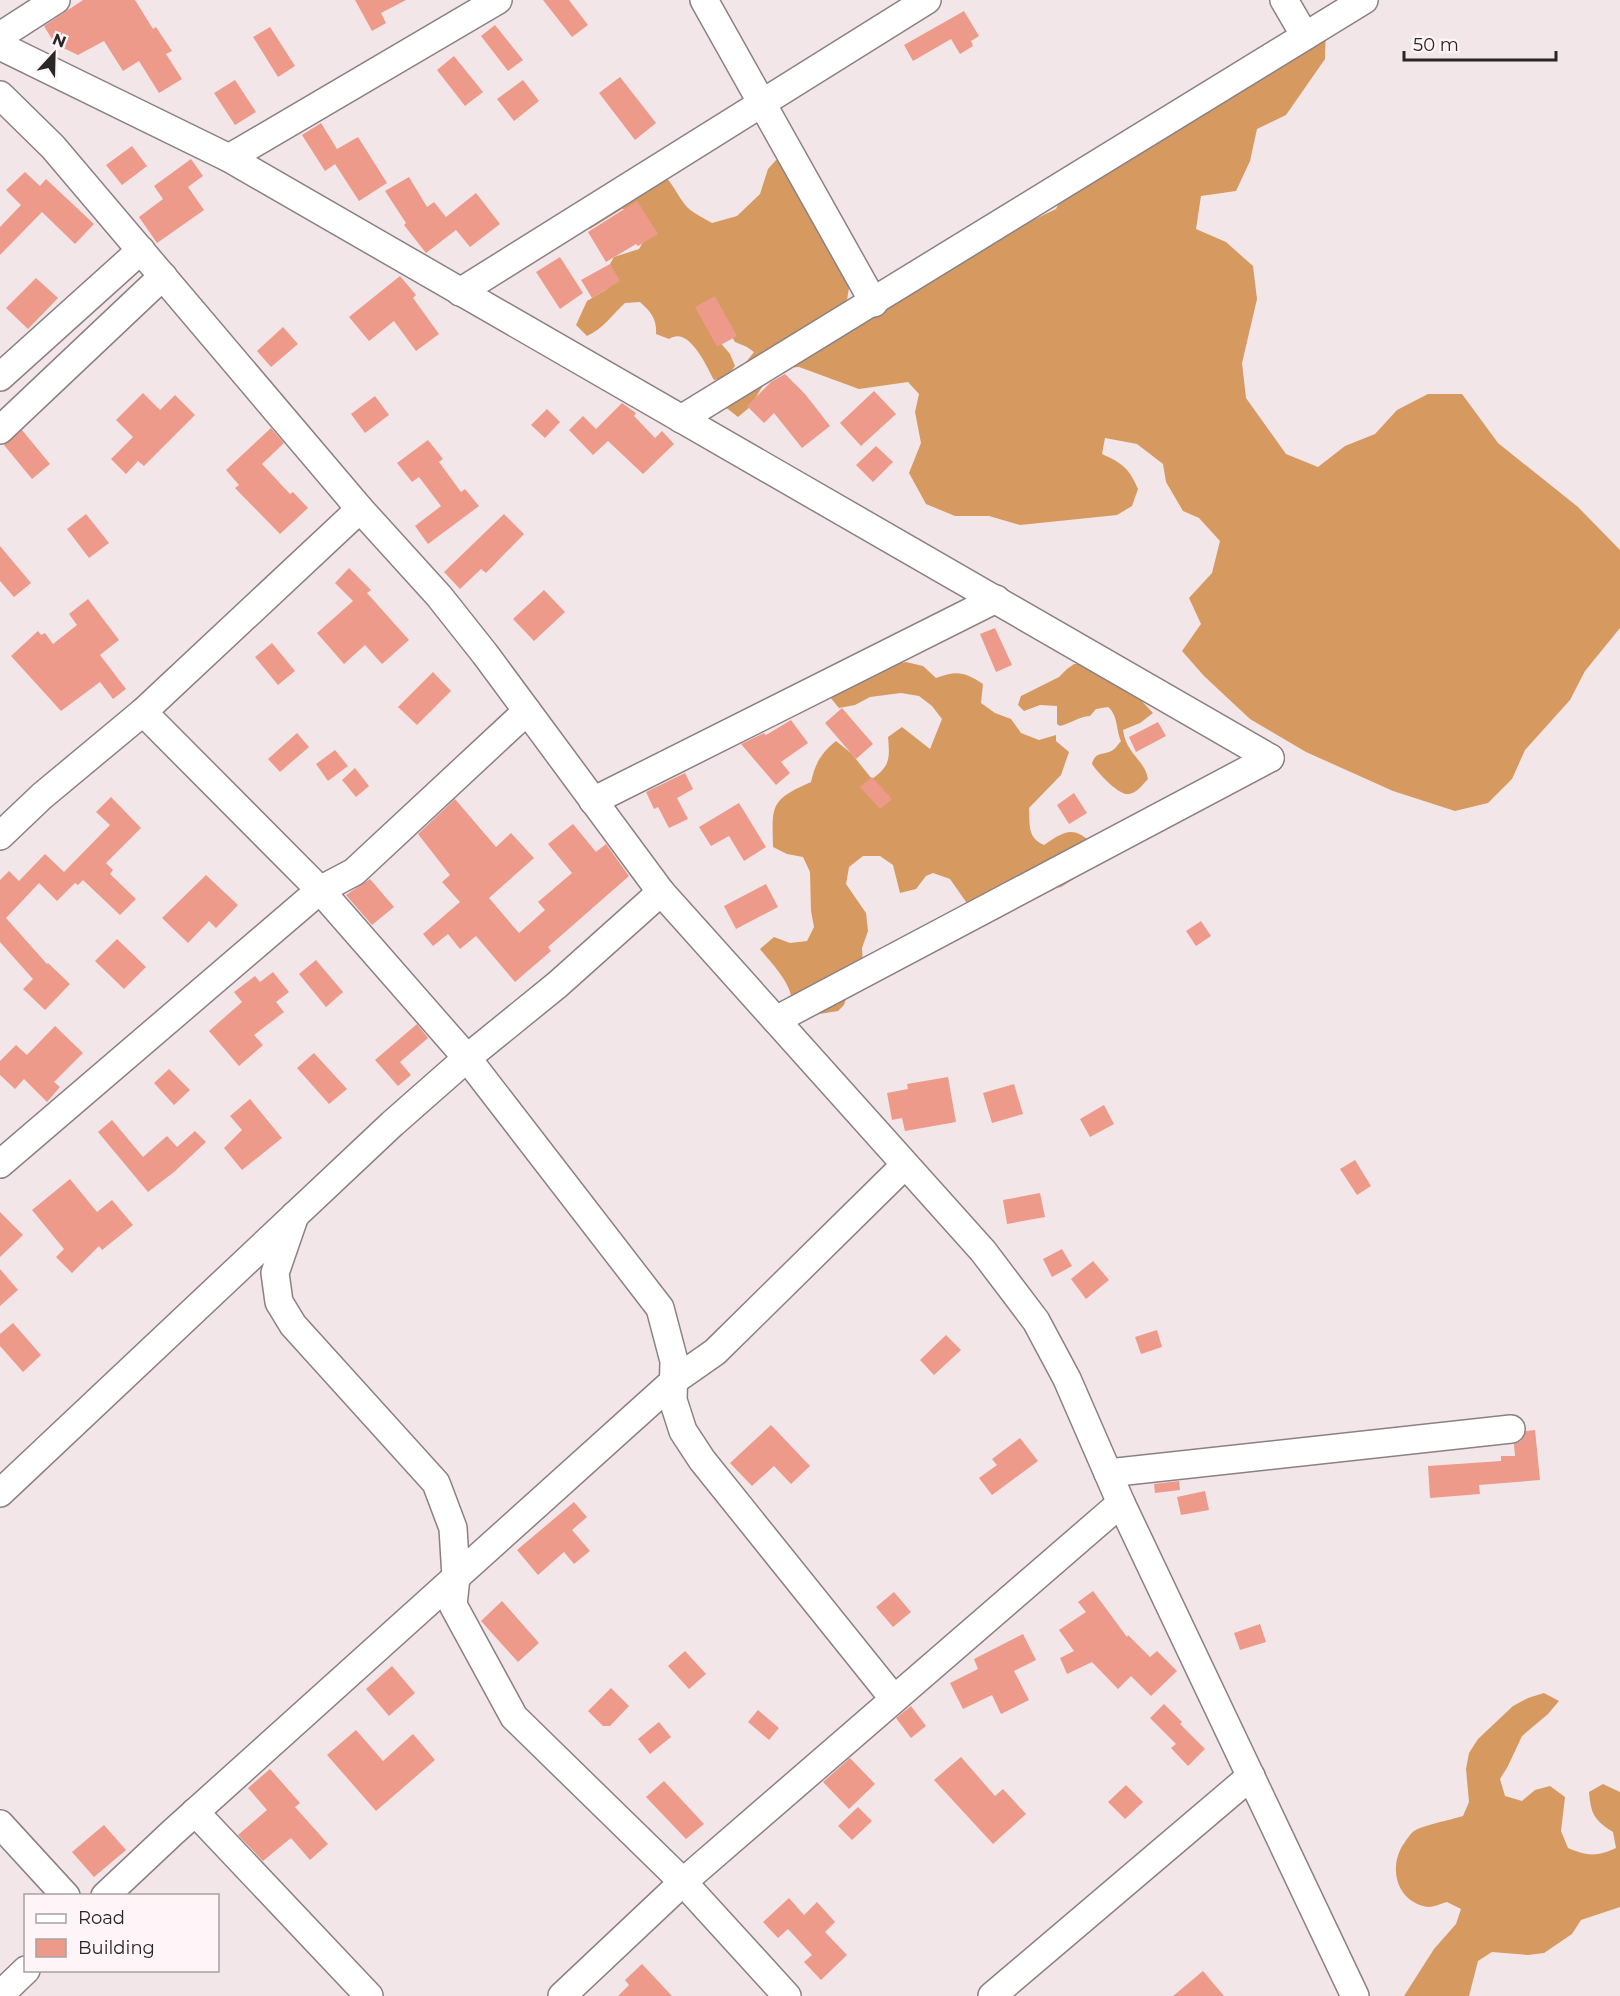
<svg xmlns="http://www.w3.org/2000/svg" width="1620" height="1996" viewBox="0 0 1620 1996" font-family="Montserrat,sans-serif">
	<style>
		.forest { fill: #d69960 }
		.building { fill: #ed9a8a }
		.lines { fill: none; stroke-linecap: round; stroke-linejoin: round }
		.minor-casing { stroke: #8c8083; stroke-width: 30 }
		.minor { stroke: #fff; stroke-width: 27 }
	</style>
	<rect width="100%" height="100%" fill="#f3e6e9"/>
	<g class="forest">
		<path d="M 1326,24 L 1325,59 L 1286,115 L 1257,129 L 1250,161 L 1236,191 L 1201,196 L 1196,229 L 1226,242 L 1253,266 L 1257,299 L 1242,363 L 1246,398 L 1286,454 L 1318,467 L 1345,446 L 1375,434 L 1397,410 L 1428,394 L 1462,394 L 1498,443 L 1578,507 L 1620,550 L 1620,628 L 1585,671 L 1570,700 L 1525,750 L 1512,779 L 1488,803 L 1455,811 L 1393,791 L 1306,752 L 1250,719 L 1204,676 L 1182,651 L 1201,624 L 1189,598 L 1212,573 L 1220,541 L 1199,518 L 1183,511 L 1166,482 L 1163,464 L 1137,444 L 1105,438 L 1102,454 C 1122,463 1129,468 1138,489 L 1132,506 L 1117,515 L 1020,525 L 989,516 L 955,516 L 926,504 L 909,473 L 921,443 L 915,412 L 919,394 L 908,382 L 859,389 L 799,367 L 783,368 L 768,377 L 750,407 L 738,417 L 724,406 L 735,376 L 754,352 L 747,347 L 735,342 L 716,309 L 713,334 L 730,354 L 735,366 L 727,377 L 714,380 C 707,367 689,325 669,339 L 656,334 C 657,319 651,312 640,302 L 625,303 C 612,315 604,328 587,336 L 576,325 L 587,301 L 607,289 L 613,279 L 610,264 L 614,257 L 639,249 L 650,230 L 635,209 L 622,209 L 590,229 L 582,219 L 661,173 C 673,182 677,196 687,207 C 694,214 704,218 712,223 L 737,216 L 760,194 L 768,169 L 776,160 L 789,162 L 851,275 L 847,300 L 824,320 L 1056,209 L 1070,180 Z"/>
		<path d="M 906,662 L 923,666 L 936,678 C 957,670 965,672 983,684 L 981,703 L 995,713 L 1011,719 L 1021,733 L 1039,740 L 1056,735 L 1056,741 L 1069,752 L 1061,775 L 1029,808 C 1030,824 1027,838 1044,845 C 1050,841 1058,835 1065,833 C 1080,828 1093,844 1100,854 L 1091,868 L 1061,887 L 1027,893 L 978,919 L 950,879 L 933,873 L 926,876 L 916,889 L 900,893 L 893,865 L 880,856 L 863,856 L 849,867 L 846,884 L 866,913 L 868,931 L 862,948 L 863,966 L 852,981 L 844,1005 L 838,1011 L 813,1015 L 792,1003 C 792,983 772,964 760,949 L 774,937 L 790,943 L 807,941 L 814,927 L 811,911 L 810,872 L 803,857 L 787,854 L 773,847 C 772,805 770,800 811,782 C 815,764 821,753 836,741 L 851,753 L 872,779 C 890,766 890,759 888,737 L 902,727 L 930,749 L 942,719 L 932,706 L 919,696 L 901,693 L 870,697 L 855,705 L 839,708 L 829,696 L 873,669 Z"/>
		<path d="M 1074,664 L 1082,664 L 1135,694 L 1153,713 L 1140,723 L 1123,730 C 1126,754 1145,760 1148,779 C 1143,784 1137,793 1129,794 C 1119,796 1098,773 1092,764 C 1096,750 1104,756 1113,750 C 1116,748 1118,744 1121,741 C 1116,730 1118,715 1108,707 L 1096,709 L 1090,716 C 1078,717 1072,723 1060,726 L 1057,724 L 1057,706 L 1040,705 L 1024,711 L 1018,705 L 1021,696 L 1059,677 L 1067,669 Z"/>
		<path d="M 1544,1693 L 1559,1701 L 1548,1714 L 1522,1736 L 1508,1766 L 1500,1779 L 1505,1796 L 1522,1801 L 1535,1790 L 1550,1786 L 1565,1797 L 1561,1831 L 1568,1848 C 1587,1856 1597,1857 1616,1848 L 1613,1832 C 1594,1820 1591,1814 1589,1792 L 1603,1784 L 1620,1792 L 1620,1907 L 1581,1920 L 1572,1934 L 1544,1953 L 1528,1955 L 1492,1952 L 1478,1961 L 1469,1996 L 1404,1996 L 1434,1949 L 1456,1924 L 1461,1909 L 1447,1902 C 1442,1903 1434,1907 1429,1907 C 1396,1903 1387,1866 1405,1842 C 1407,1839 1411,1833 1414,1831 C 1423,1825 1451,1820 1463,1816 L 1469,1802 L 1466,1769 L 1469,1753 L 1478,1739 L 1513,1706 L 1528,1698 Z"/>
	</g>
	<g class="building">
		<path d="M 83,0 L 135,0 L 153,29 L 156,27 L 172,51 L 166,54 L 182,79 L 159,93 L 139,61 L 123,71 L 104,41 L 78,55 L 55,44 L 44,26 Z"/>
		<path d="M 355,0 L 406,0 L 381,13 L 386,23 L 372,31 Z"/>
		<path d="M 543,0 L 569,0 L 588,25 L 572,37 Z"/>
		<path d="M 964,11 L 979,36 L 971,41 L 973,46 L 960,54 L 951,39 L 913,61 L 904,45 Z"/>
		<path d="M 495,25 L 523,60 L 508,71 L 481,36 Z"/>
		<path d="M 270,27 L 295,66 L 278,77 L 253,37 Z"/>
		<path d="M 454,56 L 483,92 L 465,106 L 437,70 Z"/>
		<path d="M 620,77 L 656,123 L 635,140 L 599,93 Z"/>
		<path d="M 235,80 L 256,112 L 235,125 L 214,93 Z"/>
		<path d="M 523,80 L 539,101 L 514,121 L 497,99 Z"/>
		<path d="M 321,123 L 337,149 L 358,137 L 387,183 L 359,201 L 335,164 L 325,171 L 302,135 Z"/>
		<path d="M 132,146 L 147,166 L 122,185 L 106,165 Z"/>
		<path d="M 191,159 L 203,176 L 188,187 L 204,210 L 157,243 L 139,217 L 163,199 L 154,186 Z"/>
		<path d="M 25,172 L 40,186 L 46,179 L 94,224 L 75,244 L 42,212 L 0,255 L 0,227 L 21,205 L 6,190 Z"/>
		<path d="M 409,177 L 427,207 L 434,202 L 446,217 L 476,193 L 500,224 L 470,247 L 456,230 L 426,253 L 404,225 L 406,223 L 385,191 Z"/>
		<path d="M 637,201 L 658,234 L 638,246 L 636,244 L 606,262 L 588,232 Z"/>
		<path d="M 560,257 L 583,293 L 560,309 L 536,272 Z"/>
		<path d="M 610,264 L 620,281 L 592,298 L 581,280 Z"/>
		<path d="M 400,276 L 416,295 L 413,298 L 439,334 L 416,351 L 394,321 L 369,341 L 349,317 Z"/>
		<path d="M 36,278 L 58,298 L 28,329 L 6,308 Z"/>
		<path d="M 715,296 L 737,336 L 717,347 L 695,307 Z"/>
		<path d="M 283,327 L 298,344 L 271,367 L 257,351 Z"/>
		<path d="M 785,374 L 805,394 L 830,426 L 802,448 L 774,413 L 764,423 L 747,406 L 771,382 Z"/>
		<path d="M 874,391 L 896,414 L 861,446 L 840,423 Z"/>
		<path d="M 143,393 L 160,410 L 175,395 L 195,415 L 144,466 L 138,461 L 126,474 L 111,459 L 133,437 L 116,420 Z"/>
		<path d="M 375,396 L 389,415 L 365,433 L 351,414 Z"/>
		<path d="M 622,403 L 636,413 L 634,416 L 655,438 L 662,431 L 674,444 L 643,474 L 608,441 L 593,455 L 569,430 L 583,416 L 596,429 Z"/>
		<path d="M 547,409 L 560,422 L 545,438 L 531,425 Z"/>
		<path d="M 271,428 L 284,443 L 262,464 L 290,494 L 293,492 L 308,508 L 280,534 L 235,488 L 239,485 L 226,470 Z"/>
		<path d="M 22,430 L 50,464 L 32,479 L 4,445 Z"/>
		<path d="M 428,440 L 443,459 L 439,462 L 461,492 L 465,489 L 479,506 L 428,544 L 415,526 L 441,506 L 419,477 L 412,482 L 397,463 Z"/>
		<path d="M 876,446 L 893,462 L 873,482 L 856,465 Z"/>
		<path d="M 86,514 L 109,543 L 89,558 L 67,529 Z"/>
		<path d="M 504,514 L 524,534 L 486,573 L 481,569 L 460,589 L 444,572 Z"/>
		<path d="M 0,546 L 31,583 L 14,597 L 0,581 Z"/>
		<path d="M 349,568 L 371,590 L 367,593 L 409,640 L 382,664 L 365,645 L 344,664 L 317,633 L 353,601 L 335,583 Z"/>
		<path d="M 544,590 L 565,612 L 534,641 L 513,619 Z"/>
		<path d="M 88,599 L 119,640 L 100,655 L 126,689 L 113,699 L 100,682 L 61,711 L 11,656 L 38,631 L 41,635 L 45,633 L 53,644 L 77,625 L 69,614 Z"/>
		<path d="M 995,628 L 1012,665 L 996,672 L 980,634 Z"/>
		<path d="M 272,643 L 295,671 L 278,685 L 255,657 Z"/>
		<path d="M 433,672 L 451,691 L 417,725 L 398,707 Z"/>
		<path d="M 842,708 L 873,744 L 856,759 L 825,723 Z"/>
		<path d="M 791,720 L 808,743 L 781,762 L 790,773 L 776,785 L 741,744 L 764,733 L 766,735 Z"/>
		<path d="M 1158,722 L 1166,736 L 1136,752 L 1129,737 Z"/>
		<path d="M 297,733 L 309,747 L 280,772 L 268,759 Z"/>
		<path d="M 335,750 L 348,766 L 328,781 L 316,764 Z"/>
		<path d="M 355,768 L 369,786 L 356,797 L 342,780 Z"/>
		<path d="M 685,773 L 693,789 L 677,798 L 688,819 L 669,828 L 658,807 L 654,809 L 646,792 Z"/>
		<path d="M 872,777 L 892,799 L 880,809 L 860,787 Z"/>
		<path d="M 1074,793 L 1087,813 L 1069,824 L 1057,805 Z"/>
		<path d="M 111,797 L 141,828 L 106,863 L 113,870 L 110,874 L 136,899 L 120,915 L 83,880 L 78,885 L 75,883 L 57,901 L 39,883 L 6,918 L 47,964 L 48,963 L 70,984 L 45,1010 L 23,989 L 33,979 L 0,942 L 0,880 L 9,871 L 19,881 L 45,854 L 64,872 L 110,825 L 96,812 Z"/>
		<path d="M 455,799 L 496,847 L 511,833 L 534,858 L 489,898 L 519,933 L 545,910 L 538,902 L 572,873 L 548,844 L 573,824 L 596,852 L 606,844 L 629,876 L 548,947 L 551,951 L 515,982 L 476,936 L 460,949 L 448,934 L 433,946 L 423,934 L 460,902 L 442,882 L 450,875 L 418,834 Z"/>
		<path d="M 739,803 L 766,847 L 744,861 L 729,836 L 711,846 L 699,827 Z"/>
		<path d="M 206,875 L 238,905 L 216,928 L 209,921 L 188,943 L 162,918 Z"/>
		<path d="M 370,879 L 394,907 L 372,925 L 346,895 Z"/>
		<path d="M 766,884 L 778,907 L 736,929 L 724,906 Z"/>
		<path d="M 1201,921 L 1211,936 L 1196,946 L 1186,931 Z"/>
		<path d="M 117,939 L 146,967 L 124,989 L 95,961 Z"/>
		<path d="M 316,960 L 343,992 L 326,1007 L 299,974 Z"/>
		<path d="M 273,972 L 289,992 L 276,1002 L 284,1012 L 254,1035 L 263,1045 L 239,1066 L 209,1031 L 242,1002 L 234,992 L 255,976 L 260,982 Z"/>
		<path d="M 417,1024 L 428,1038 L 400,1062 L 411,1075 L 398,1086 L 375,1060 Z"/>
		<path d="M 55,1026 L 83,1053 L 54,1082 L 60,1087 L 47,1102 L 24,1079 L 15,1089 L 0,1075 L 0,1061 L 16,1045 L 27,1055 Z"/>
		<path d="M 314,1053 L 347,1089 L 329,1104 L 297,1068 Z"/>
		<path d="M 169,1069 L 190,1090 L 174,1105 L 154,1083 Z"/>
		<path d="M 948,1077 L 956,1122 L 905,1131 L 902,1118 L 892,1120 L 887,1093 L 908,1089 L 907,1084 Z"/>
		<path d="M 1014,1084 L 1023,1114 L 992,1123 L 983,1093 Z"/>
		<path d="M 250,1099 L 282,1138 L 242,1170 L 224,1148 L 242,1130 L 230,1116 Z"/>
		<path d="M 1104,1105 L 1114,1124 L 1090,1137 L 1080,1119 Z"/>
		<path d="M 112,1120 L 143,1157 L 167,1136 L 177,1147 L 195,1131 L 206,1142 L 174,1172 L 148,1192 L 98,1132 Z"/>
		<path d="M 1355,1160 L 1371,1186 L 1357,1195 L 1340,1169 Z"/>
		<path d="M 70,1179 L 97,1212 L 112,1200 L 133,1225 L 102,1250 L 99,1246 L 72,1273 L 56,1257 L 64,1249 L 32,1210 Z"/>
		<path d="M 1040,1193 L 1045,1217 L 1007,1224 L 1003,1200 Z"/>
		<path d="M 0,1212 L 23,1235 L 0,1257 Z"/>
		<path d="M 1062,1249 L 1072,1266 L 1052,1277 L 1043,1259 Z"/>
		<path d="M 1093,1261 L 1109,1280 L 1086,1299 L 1071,1279 Z"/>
		<path d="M 0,1269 L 18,1290 L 0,1306 Z"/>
		<path d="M 13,1323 L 41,1355 L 23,1372 L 0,1346 L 0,1334 Z"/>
		<path d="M 1157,1330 L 1162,1347 L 1141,1354 L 1135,1337 Z"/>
		<path d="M 946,1335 L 961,1350 L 934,1375 L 920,1360 Z"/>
		<path d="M 771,1425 L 810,1466 L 791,1484 L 774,1466 L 752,1486 L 730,1463 Z"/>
		<path d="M 1535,1430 L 1540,1480 L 1479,1485 L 1480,1494 L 1430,1498 L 1428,1466 L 1501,1461 L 1501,1456 L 1515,1456 L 1514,1444 L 1521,1441 L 1526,1431 Z"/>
		<path d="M 1020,1438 L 1038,1461 L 992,1495 L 979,1478 L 997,1465 L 992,1459 Z"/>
		<path d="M 1179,1481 L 1180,1490 L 1155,1493 L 1154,1484 Z"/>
		<path d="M 1205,1491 L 1209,1510 L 1181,1515 L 1177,1497 Z"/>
		<path d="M 574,1502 L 587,1517 L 572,1530 L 590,1551 L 574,1564 L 564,1552 L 538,1575 L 517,1550 Z"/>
		<path d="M 1093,1591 L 1127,1637 L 1128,1635 L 1150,1657 L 1157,1651 L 1177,1671 L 1151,1696 L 1131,1676 L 1118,1689 L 1092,1662 L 1067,1674 L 1060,1658 L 1074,1651 L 1059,1630 L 1086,1612 L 1078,1602 Z"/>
		<path d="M 894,1592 L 911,1612 L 893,1627 L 876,1607 Z"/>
		<path d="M 502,1601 L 539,1643 L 518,1662 L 481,1621 Z"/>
		<path d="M 1260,1624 L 1266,1642 L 1240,1650 L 1234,1633 Z"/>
		<path d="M 1023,1634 L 1036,1660 L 1014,1671 L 1029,1700 L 1001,1714 L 992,1695 L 963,1709 L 950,1683 L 978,1669 L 974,1659 Z"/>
		<path d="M 685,1651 L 706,1674 L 689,1689 L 668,1666 Z"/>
		<path d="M 392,1666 L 415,1693 L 389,1716 L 366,1689 Z"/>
		<path d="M 611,1688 L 629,1706 L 610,1726 L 603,1726 L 588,1711 Z"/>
		<path d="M 1164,1704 L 1182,1722 L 1180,1724 L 1205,1749 L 1188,1766 L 1171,1748 L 1176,1744 L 1150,1718 Z"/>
		<path d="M 911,1706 L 926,1726 L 911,1738 L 896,1718 Z"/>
		<path d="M 758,1710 L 779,1728 L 769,1740 L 748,1722 Z"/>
		<path d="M 659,1722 L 671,1737 L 650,1754 L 638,1739 Z"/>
		<path d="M 356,1730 L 383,1761 L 413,1734 L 435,1760 L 376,1811 L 327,1755 Z"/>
		<path d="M 961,1757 L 995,1796 L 1003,1789 L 1026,1814 L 993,1844 L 934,1780 Z"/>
		<path d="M 850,1758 L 875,1784 L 849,1809 L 823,1782 Z"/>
		<path d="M 270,1769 L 300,1803 L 295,1807 L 328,1844 L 310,1860 L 291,1838 L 263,1861 L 238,1835 L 267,1810 L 248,1788 Z"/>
		<path d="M 664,1781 L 704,1824 L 686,1839 L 646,1797 Z"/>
		<path d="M 1126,1785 L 1143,1802 L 1125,1819 L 1108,1802 Z"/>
		<path d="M 858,1807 L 872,1821 L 852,1840 L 838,1826 Z"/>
		<path d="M 104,1825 L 126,1850 L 94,1877 L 72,1852 Z"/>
		<path d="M 789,1898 L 804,1915 L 817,1902 L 835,1922 L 825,1932 L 847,1955 L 821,1980 L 804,1962 L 812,1955 L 788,1929 L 778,1938 L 763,1922 Z"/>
		<path d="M 642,1964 L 672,1996 L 618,1996 L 629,1985 L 625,1980 Z"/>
		<path d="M 1203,1971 L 1224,1996 L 1173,1996 Z"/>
	</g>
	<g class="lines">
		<defs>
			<g id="minor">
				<path d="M 704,0 L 874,303"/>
				<path d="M 1284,0 L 1305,36"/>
				<path d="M 0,36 L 56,0"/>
				<path d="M 0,46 L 229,158 L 1270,758"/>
				<path d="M 0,95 L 53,147 L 360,509 L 439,596 L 485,654 L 661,892 L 983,1251 L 1036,1321 L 1067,1379 L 1121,1503 L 1355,1996"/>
				<path d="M 229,158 L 498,0"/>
				<path d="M 460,292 L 927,0"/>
				<path d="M 0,377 L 141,250"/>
				<path d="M 681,419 L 1364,0"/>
				<path d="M 0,430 L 163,276"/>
				<path d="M 143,712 L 320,890 L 467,1058 L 660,1308 L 674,1361 L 673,1400 L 683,1431 L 702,1460 L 894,1699"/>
				<path d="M 593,801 L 996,599"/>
				<path d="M 0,836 L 42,796 L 143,712 L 360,509"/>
				<path d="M 776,1020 L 1270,758"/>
				<path d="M 0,1164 L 320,890 L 354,872 L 527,711"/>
				<path d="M 295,1215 L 275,1273 L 279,1302 L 293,1325 L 436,1483 L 453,1528 L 456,1577 L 453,1605 L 514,1717 L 683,1882 L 787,1996"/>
				<path d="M 1108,1473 L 1511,1429"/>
				<path d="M 0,1493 L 392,1124 L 467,1058 L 557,985 L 661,892"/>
				<path d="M 195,1812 L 369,1996"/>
				<path d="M 0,1824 L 66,1896"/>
				<path d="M 105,1896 L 172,1833 L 675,1380 L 715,1352 L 905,1165"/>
				<path d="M 0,1995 L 26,1970"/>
				<path d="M 562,1996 L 683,1882 L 1121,1503"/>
				<path d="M 992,1996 L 1251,1776"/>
			</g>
		</defs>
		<use href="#minor" class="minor-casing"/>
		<use href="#minor" class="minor"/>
	</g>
	<rect x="24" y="1894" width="195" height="78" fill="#fff4f7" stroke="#aaa1a3" stroke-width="1.5"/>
	<rect x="36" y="1914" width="30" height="9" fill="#ffffff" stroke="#aaa1a3" stroke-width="1.5"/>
	<text x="78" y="1924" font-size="18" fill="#2a2526">Road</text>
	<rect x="36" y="1939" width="30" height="18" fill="#ed9a8a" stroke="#aaa1a3" stroke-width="1.5"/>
	<text x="78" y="1954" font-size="18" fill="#2a2526">Building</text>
	<g transform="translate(54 54) rotate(22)" stroke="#fff4f7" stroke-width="4.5" paint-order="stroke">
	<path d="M0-4.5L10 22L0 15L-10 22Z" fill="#2a2526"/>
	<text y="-9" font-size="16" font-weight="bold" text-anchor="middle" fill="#2a2526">N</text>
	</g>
	<path d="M1404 51v9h152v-9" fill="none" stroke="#2a2526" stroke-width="3"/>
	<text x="1413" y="51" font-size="18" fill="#2a2526" stroke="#fff4f7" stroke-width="4.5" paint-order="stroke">50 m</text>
</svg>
